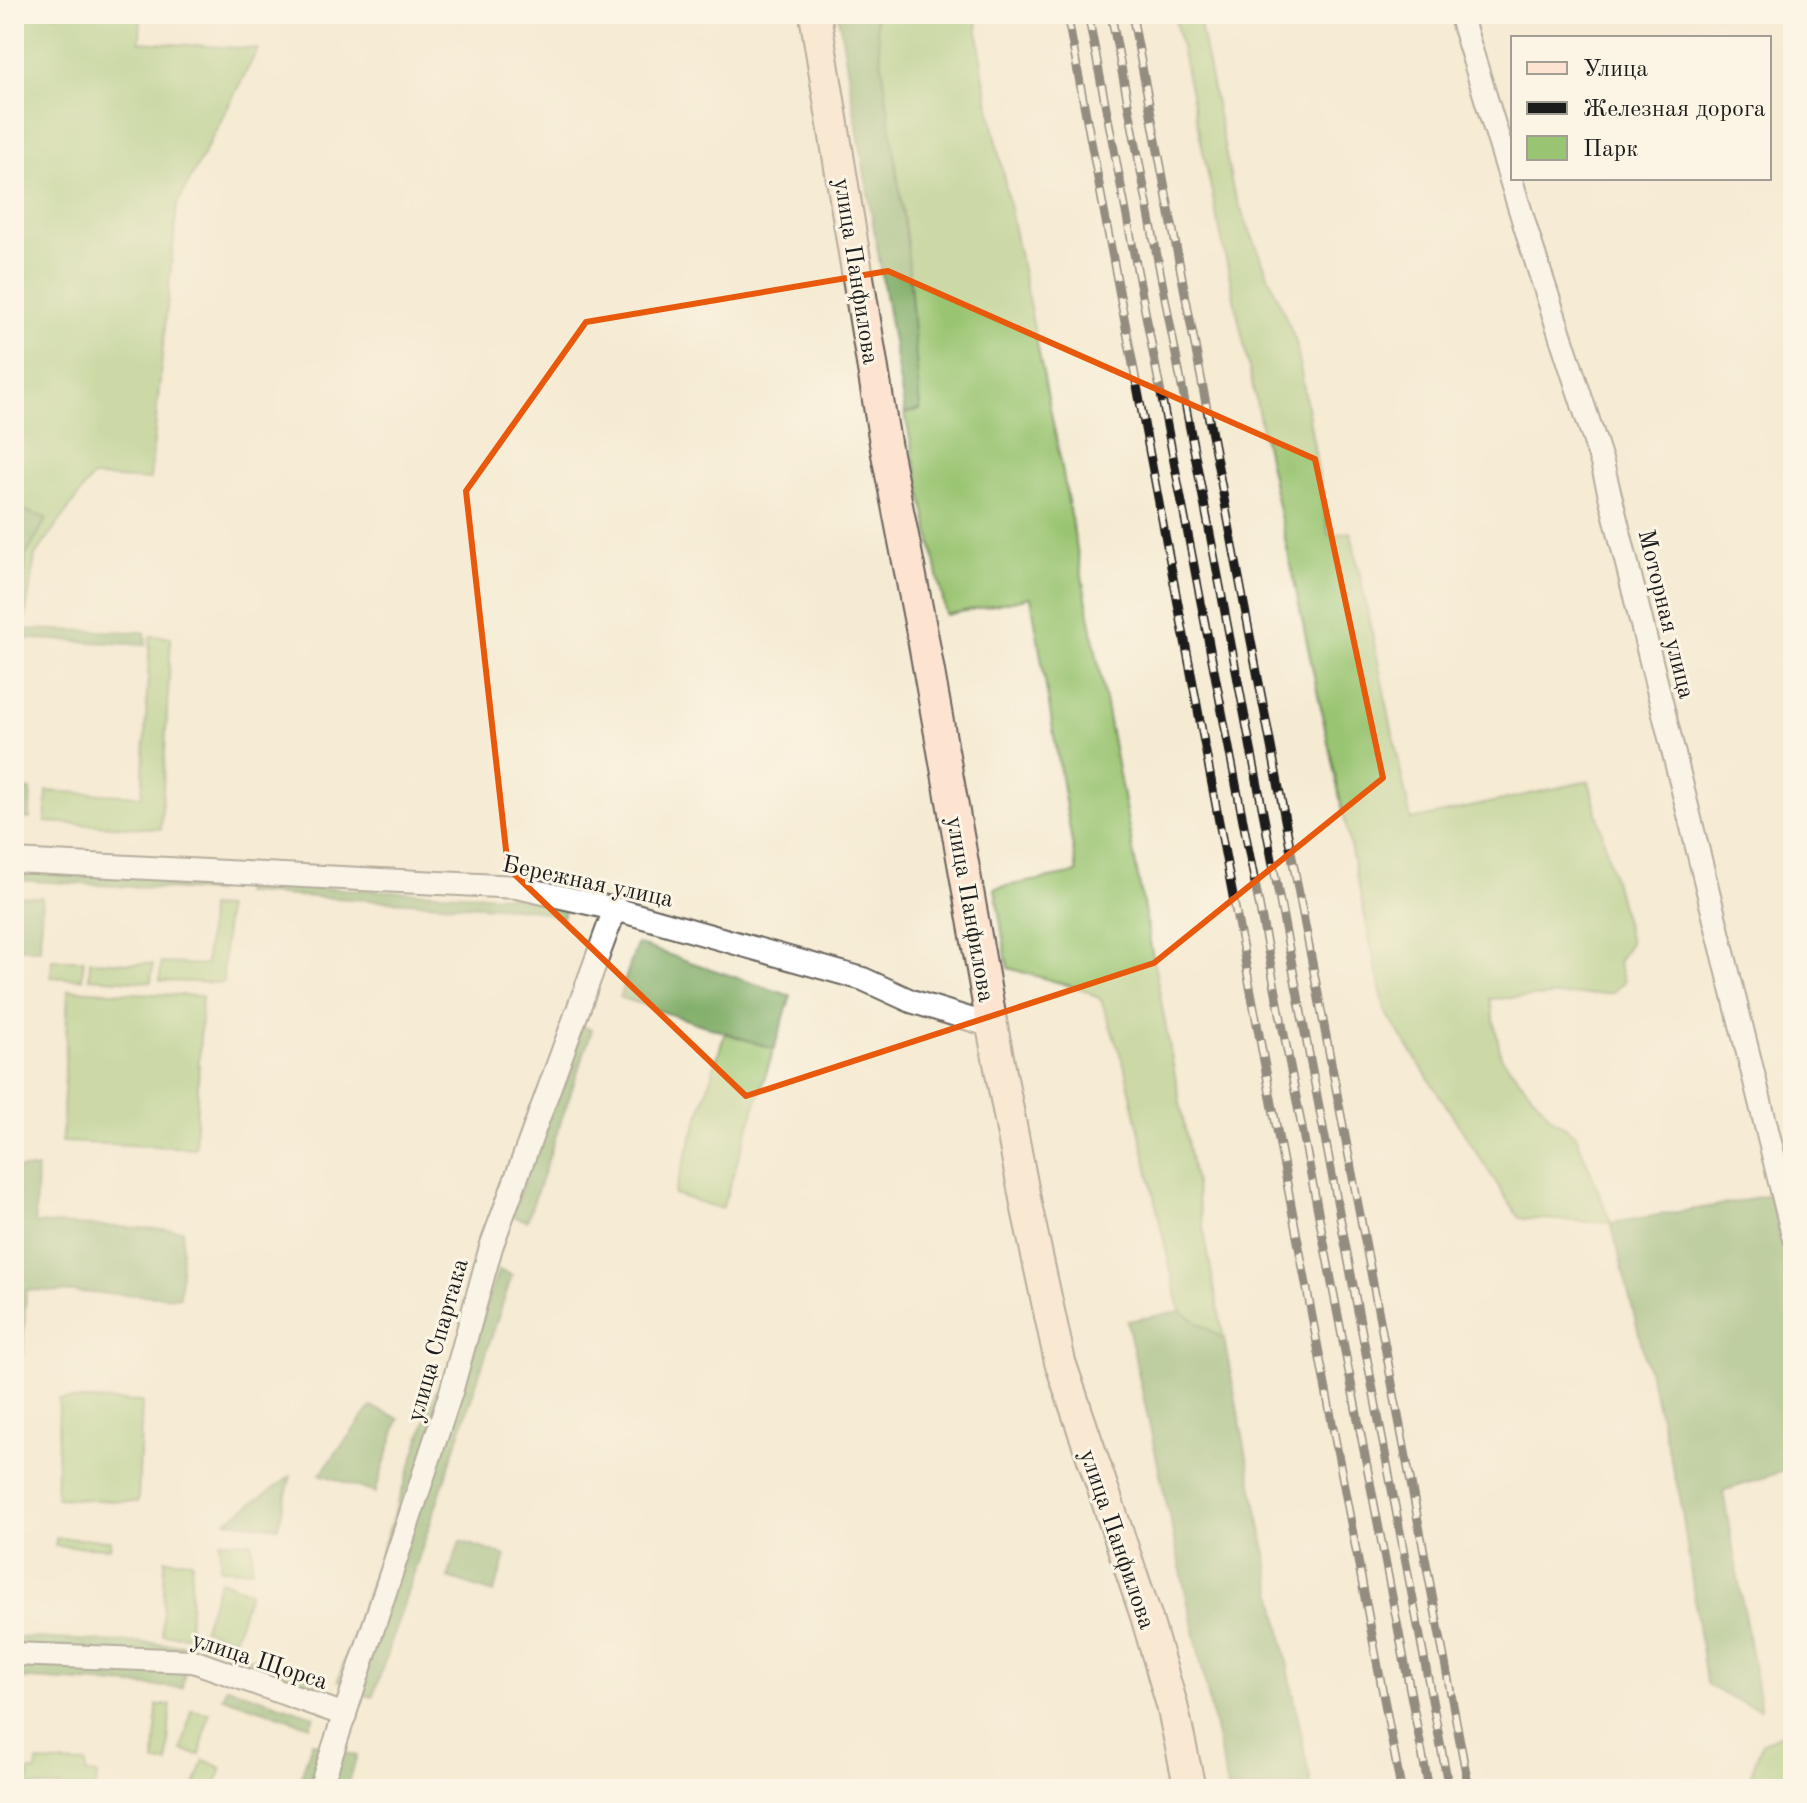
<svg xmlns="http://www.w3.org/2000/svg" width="1807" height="1803" viewBox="0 0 1807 1803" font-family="'Old Standard TT',serif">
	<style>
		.green { fill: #99c471; stroke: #5a7046; stroke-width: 2 }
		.forest { fill: #7aaa63; stroke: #4b6340; stroke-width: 2 }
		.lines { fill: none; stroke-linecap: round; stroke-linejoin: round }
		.street-casing { stroke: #68645c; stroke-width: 26 }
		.secondary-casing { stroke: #68645c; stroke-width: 34 }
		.street { stroke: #fff; stroke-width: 22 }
		.secondary { stroke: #fde4d1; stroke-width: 30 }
		.rail-casing { stroke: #1c1c1c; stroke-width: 9 }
		.rail { stroke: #fcf5e5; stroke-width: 6; stroke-dasharray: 18; stroke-linecap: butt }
		.marked { fill: none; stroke: #e8590c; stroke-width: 6; stroke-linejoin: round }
		.labels { text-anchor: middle; stroke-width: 6; stroke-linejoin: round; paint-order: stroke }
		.street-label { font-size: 24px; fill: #1c1c1c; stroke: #fcf5e5 }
	</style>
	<rect width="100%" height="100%" fill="#fcf5e5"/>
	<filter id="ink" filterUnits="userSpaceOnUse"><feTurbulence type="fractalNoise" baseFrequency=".0125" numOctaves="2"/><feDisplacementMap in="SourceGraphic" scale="16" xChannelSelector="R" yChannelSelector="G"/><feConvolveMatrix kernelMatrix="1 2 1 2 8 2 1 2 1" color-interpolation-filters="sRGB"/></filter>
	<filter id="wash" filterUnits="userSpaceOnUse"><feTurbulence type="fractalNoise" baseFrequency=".006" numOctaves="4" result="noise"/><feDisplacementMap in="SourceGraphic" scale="32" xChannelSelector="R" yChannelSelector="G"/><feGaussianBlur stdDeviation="1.8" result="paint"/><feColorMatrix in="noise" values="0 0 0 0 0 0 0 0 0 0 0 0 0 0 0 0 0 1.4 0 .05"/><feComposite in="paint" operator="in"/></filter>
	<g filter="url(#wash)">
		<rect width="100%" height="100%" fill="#f5ebd3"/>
		<g class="green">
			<path d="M 14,14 L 141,14 L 140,42 L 258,49 L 177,205 L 150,480 L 92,477 L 35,556 L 23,634 L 14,634 Z"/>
			<path d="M 875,14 L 976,14 L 983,74 L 1060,458 L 1224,1339 L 1180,1311 L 1125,1068 L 1101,1000 L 1085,990 L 1008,968 L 995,888 L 1077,873 L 1031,597 L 946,615 L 905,414 L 920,410 Z"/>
			<path d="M 1174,14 L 1198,14 L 1233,190 L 1296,342 L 1329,535 L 1351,532 L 1411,820 L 1589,781 L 1630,942 L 1618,962 L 1624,982 L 1612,993 L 1490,999 L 1501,1057 L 1551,1117 L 1576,1135 L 1611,1223 L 1519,1218 L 1385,1011 Z"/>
			<path d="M 150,636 L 171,637 L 161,829 L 45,822 L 47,791 L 142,796 Z"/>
			<path d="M 209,907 L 226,908 L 223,983 L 160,981 L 161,963 L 206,965 Z"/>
			<path d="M 52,960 L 84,960 L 82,979 L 51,977 Z"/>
			<path d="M 90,961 L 153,964 L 151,982 L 89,978 Z"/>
			<path d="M 68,990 L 202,996 L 195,1148 L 62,1142 Z"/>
			<path d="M 725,1033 L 774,1049 L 722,1209 L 674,1194 Z"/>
			<path d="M 59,1399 L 142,1402 L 138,1502 L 56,1498 Z"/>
			<path d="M 56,1538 L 111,1540 L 110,1548 L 55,1546 Z"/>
			<path d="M 220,1541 L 252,1542 L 252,1570 L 220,1569 Z"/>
			<path d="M 165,1559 L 192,1561 L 189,1636 L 162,1635 Z"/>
			<path d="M 220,1580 L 250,1591 L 234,1639 L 203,1629 Z"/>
			<path d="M 157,1705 L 170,1705 L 168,1763 L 155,1763 Z"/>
			<path d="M 191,1710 L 209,1713 L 200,1755 L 182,1751 Z"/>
			<path d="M 1793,1728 L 1793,1789 L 1746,1789 L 1762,1743 Z"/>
			<path d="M 204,1760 L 222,1768 L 215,1789 L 194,1789 Z"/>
			<path d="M 37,1762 L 86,1764 L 86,1774 L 97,1774 L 96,1789 L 28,1786 L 29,1771 L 36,1771 Z"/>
		</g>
		<g class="forest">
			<path d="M 838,14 L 875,14 L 907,243 L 920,409 L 905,414 Z"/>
			<path d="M 14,507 L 47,518 L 26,556 L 23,629 L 145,632 L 146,645 L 14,638 Z"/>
			<path d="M 14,789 L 31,790 L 30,819 L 14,818 Z"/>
			<path d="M 14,865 L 218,880 L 216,892 L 14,880 Z"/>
			<path d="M 245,885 L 512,896 L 566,906 L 563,918 L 530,909 L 243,893 Z"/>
			<path d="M 14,896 L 42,897 L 40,950 L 14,948 Z"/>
			<path d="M 637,944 L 791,996 L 774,1049 L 619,997 Z"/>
			<path d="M 577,1024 L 592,1030 L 527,1221 L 512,1216 Z"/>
			<path d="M 14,1168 L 37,1169 L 35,1223 L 183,1230 L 180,1297 L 26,1290 L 23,1355 L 14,1354 Z"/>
			<path d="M 1769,1194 L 1793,1289 L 1793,1468 L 1723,1491 L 1761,1709 L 1732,1699 L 1706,1684 L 1680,1497 L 1611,1223 L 1738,1202 Z"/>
			<path d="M 498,1270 L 512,1275 L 373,1697 L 358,1693 Z"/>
			<path d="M 1180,1311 L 1224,1339 L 1312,1789 L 1228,1789 L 1127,1321 Z"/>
			<path d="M 436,1391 L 445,1395 L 347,1684 L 338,1680 Z"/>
			<path d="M 371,1407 L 399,1418 L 375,1493 L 320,1474 Z"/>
			<path d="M 291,1476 L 278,1527 L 226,1521 Z"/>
			<path d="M 460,1541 L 506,1556 L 494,1593 L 448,1578 Z"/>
			<path d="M 14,1637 L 190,1645 L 190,1659 L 14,1651 Z"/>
			<path d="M 243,1655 L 319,1680 L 316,1691 L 239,1666 Z"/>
			<path d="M 14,1660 L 186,1666 L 182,1688 L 14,1678 Z"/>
			<path d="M 227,1687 L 314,1716 L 310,1726 L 222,1697 Z"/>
			<path d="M 312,1742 L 321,1745 L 308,1789 L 297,1789 Z"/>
			<path d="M 343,1752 L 357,1756 L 347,1789 L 331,1789 Z"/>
		</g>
	</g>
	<g filter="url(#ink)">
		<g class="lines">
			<defs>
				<g id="street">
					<path d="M 1460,14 L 1530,242 L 1602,463 L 1793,1235"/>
					<path d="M 14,861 L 517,887 L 615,909 L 863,979 L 911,1001 L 992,1026"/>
					<path d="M 14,1654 L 193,1661 L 345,1715"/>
					<path d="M 320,1789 L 451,1392 L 491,1247 L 615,909"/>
				</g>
				<path id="secondary" d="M 815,14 L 886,449 L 923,638 L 992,1026 L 1027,1209 L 1060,1362 L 1146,1616 L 1172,1705 L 1190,1789"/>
			</defs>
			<use href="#street" class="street-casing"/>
			<use href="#secondary" class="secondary-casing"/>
			<use href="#street" class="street"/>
			<use href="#secondary" class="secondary"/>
			<defs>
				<g id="rail">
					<path d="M 1067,14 L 1401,1789"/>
					<path d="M 1088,14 L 1429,1789"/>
					<path d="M 1111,14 L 1449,1789"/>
					<path d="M 1132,14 L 1469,1789"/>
				</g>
			</defs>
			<use href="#rail" class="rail-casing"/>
			<use href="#rail" class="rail"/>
		</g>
	</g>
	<path d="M0 0H1807V1803H0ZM 888,271 L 1315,459 L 1383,778 L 1154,963 L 746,1096 L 508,868 L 466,491 L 586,322 Z" fill="#f5ebd3" fill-opacity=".55" fill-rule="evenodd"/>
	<path class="marked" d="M 888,271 L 1315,459 L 1383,778 L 1154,963 L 746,1096 L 508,868 L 466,491 L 586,322 Z"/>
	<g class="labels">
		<g class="street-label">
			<text transform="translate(857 271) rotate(81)" y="8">улица Панфилова</text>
			<text transform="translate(1667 614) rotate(76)" y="8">Моторная улица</text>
			<text transform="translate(588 881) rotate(12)" y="8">Бережная улица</text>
			<text transform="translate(971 909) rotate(80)" y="8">улица Панфилова</text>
			<text transform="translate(437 1340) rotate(-74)" y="8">улица Спартака</text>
			<text transform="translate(1118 1539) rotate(71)" y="8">улица Панфилова</text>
			<text transform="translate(260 1660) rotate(18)" y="8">улица Щорса</text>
		</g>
	</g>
	<rect width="1807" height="1803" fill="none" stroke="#fcf5e5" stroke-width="48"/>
	<rect x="1511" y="36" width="260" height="144" fill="#fcf5e5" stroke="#a29e95" stroke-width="2"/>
	<rect x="1527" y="62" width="40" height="12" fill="#fde4d1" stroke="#a29e95" stroke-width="2"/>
	<text x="1583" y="76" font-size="24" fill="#1c1c1c">Улица</text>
	<rect x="1527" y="102" width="40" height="12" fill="#1c1c1c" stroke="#a29e95" stroke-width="2"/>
	<text x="1583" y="116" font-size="24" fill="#1c1c1c">Железная дорога</text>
	<rect x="1527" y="136" width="40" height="24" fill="#99c471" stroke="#a29e95" stroke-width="2"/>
	<text x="1583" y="156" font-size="24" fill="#1c1c1c">Парк</text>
</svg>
